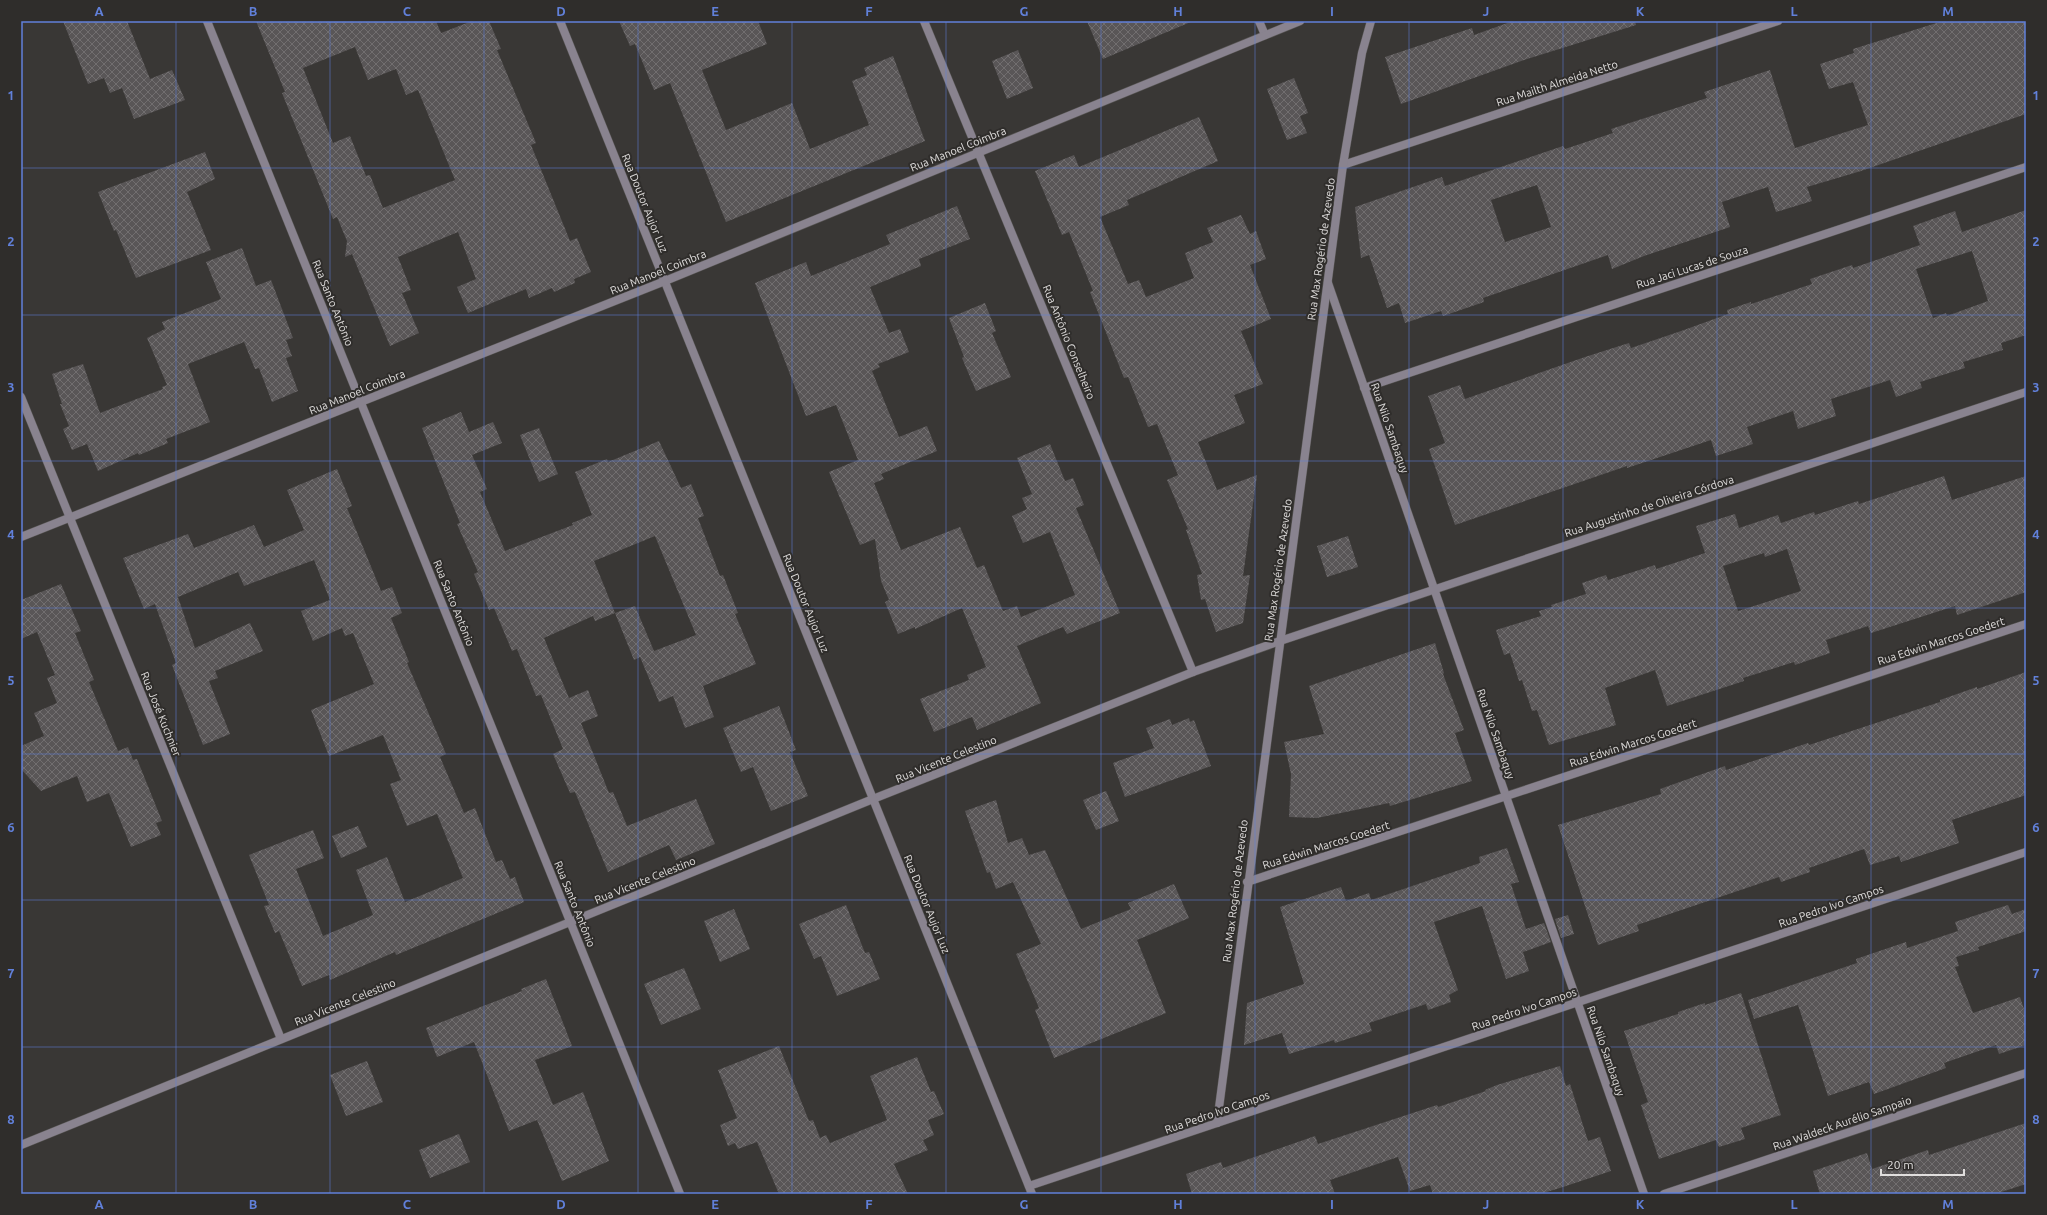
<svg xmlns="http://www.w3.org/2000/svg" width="2047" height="1215" viewBox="0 0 2047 1215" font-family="Ubuntu,sans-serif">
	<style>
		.building { fill: url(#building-cross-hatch); fill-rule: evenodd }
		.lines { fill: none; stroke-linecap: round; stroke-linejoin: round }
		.minor-casing { stroke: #575553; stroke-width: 9 }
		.tertiary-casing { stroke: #575553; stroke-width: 9 }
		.minor { stroke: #89838f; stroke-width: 8 }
		.tertiary { stroke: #89838f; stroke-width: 8 }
		.grid { fill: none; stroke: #6180da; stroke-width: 1; stroke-opacity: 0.55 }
		.labels { text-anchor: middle; stroke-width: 4; stroke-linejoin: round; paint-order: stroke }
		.street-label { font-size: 11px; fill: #e0dedd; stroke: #2f2d2b }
		.neatline { fill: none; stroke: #6180da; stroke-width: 1.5 }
		.grid-label { font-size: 13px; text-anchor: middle; font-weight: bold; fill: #6180da }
	</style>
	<defs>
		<pattern id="building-cross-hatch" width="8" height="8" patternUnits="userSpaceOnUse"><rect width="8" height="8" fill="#595657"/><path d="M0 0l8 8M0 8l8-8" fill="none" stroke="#716e6f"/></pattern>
	</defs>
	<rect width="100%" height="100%" fill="#393735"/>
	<g class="building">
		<path d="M 63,21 L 127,21 L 150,79 L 172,70 L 185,100 L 134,119 L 122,88 L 110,93 L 104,78 L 88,84 Z"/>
		<path d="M 256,21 L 436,21 L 441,33 L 472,21 L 489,21 L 501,49 L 497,50 L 536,143 L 531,145 L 570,241 L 577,238 L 591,272 L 574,279 L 575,283 L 554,292 L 552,288 L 529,298 L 526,289 L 468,313 L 457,287 L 476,279 L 458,232 L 398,257 L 411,290 L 402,293 L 419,333 L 390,346 L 352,254 L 345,257 L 347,241 L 337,217 L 333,219 L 282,93 L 285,92 ZM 355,47 L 368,80 L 396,69 L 406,95 L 418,90 L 455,180 L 383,208 L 370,175 L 366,176 L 350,136 L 333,143 L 303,68 Z"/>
		<path d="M 619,21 L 758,21 L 767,44 L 702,70 L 726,130 L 792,103 L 810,149 L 869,125 L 852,81 L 867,75 L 864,68 L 893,56 L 925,141 L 726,222 L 670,83 L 654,90 L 635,44 L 630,46 Z"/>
		<path d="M 1087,21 L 1193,21 L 1103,59 Z"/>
		<path d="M 1513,21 L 1635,21 L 1636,25 L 1524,60 L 1401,104 L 1385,57 L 1472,28 L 1474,35 Z"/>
		<path d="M 1943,21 L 2026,21 L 2026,114 L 1861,171 L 1807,187 L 1812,201 L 1776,212 L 1768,187 L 1722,202 L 1730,227 L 1644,256 L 1612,269 L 1608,255 L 1483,298 L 1484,302 L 1443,316 L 1441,311 L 1405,323 L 1399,303 L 1387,308 L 1369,255 L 1361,258 L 1355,207 L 1442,177 L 1445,186 L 1563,146 L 1565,149 L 1613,133 L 1611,129 L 1707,98 L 1704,92 L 1770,70 L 1795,148 L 1868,125 L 1853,82 L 1829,89 L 1820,64 L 1854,53 L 1853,49 ZM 1537,185 L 1551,227 L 1505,242 L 1491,200 Z"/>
		<path d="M 1018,50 L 1033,88 L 1007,99 L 992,61 Z"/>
		<path d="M 1294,78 L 1308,113 L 1300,116 L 1307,133 L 1287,140 L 1267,89 Z"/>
		<path d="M 1199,117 L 1218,161 L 1127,200 L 1129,205 L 1100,217 L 1128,284 L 1139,280 L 1146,297 L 1194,278 L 1185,253 L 1213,242 L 1207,228 L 1241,215 L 1250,234 L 1256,231 L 1266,259 L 1250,265 L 1271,319 L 1241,331 L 1263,384 L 1234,395 L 1245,423 L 1198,442 L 1217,490 L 1257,475 L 1243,576 L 1250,575 L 1243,623 L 1216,632 L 1205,599 L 1201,600 L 1197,575 L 1202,574 L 1186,530 L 1188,529 L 1167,480 L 1178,475 L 1157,424 L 1148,427 L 1128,377 L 1124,378 L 1090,292 L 1093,291 L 1069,232 L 1062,235 L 1035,171 L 1074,155 L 1079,167 Z"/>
		<path d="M 205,152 L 215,179 L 187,192 L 211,250 L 136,278 L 116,230 L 114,231 L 98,192 Z"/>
		<path d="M 957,206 L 970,239 L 919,259 L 921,266 L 870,287 L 889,333 L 900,329 L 909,352 L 878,364 L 880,367 L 872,371 L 899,437 L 927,426 L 937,451 L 881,474 L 884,479 L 874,483 L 901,550 L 960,527 L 977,568 L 984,565 L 1003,611 L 1017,606 L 1021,617 L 1075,595 L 1050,532 L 1023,543 L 1012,516 L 1027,509 L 1022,498 L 1032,494 L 1017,458 L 1050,444 L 1065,481 L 1073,478 L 1084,505 L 1076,508 L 1120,613 L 1067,634 L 1063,627 L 1017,646 L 1041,703 L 977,730 L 972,717 L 934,732 L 920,699 L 969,680 L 967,675 L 986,667 L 962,608 L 915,629 L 915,627 L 898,634 L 885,602 L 889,600 L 881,581 L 875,539 L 860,545 L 829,472 L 858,460 L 836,405 L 806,416 L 755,283 L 806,262 L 811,276 L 890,244 L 886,235 Z"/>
		<path d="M 2026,210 L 2026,335 L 2001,343 L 2003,350 L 1963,362 L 1965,368 L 1920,382 L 1922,388 L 1896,397 L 1890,380 L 1831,399 L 1836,416 L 1798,429 L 1793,411 L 1747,427 L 1753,444 L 1716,456 L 1711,440 L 1627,468 L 1627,466 L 1455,525 L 1429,449 L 1445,443 L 1428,396 L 1460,385 L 1465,399 L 1585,357 L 1629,343 L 1631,348 L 1684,330 L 1728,314 L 1727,310 L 1751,302 L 1751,304 L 1812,284 L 1810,279 L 1852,265 L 1853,268 L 1920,245 L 1913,226 L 1955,211 L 1962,232 ZM 1972,251 L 1988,301 L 1947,316 L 1946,313 L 1933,318 L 1916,269 Z"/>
		<path d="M 242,248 L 256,286 L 271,280 L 293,338 L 286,340 L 292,356 L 286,358 L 298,391 L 272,402 L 259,368 L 255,369 L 244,342 L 188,364 L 210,422 L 166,439 L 168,443 L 139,455 L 138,453 L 98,471 L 87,444 L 72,450 L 63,429 L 69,426 L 60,404 L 62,404 L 52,374 L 83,364 L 100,413 L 163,389 L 162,387 L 167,385 L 147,338 L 165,329 L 162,322 L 221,299 L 206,262 Z"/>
		<path d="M 985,303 L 996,331 L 992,333 L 1011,377 L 976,391 L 962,358 L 964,357 L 949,318 Z"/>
		<path d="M 461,412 L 469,432 L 493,422 L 502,443 L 472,455 L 487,489 L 480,492 L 505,551 L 573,525 L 572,523 L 592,515 L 575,472 L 607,459 L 608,462 L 659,441 L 681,488 L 691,484 L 704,516 L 698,518 L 720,576 L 723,575 L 738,613 L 735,614 L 756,664 L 703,686 L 714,717 L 685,728 L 673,696 L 659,702 L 640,657 L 634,660 L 615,613 L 595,621 L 593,616 L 544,638 L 569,698 L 588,690 L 598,716 L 581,723 L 609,793 L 613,792 L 627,826 L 696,799 L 715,844 L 676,860 L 669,845 L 608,872 L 575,792 L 570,793 L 553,754 L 563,749 L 541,695 L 536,696 L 517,649 L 512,651 L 494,608 L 489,610 L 474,574 L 478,572 L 457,524 L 460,523 L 422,428 ZM 655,536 L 696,635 L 654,651 L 635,606 L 615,613 L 594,561 Z"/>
		<path d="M 539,428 L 558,474 L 539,482 L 520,435 Z"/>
		<path d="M 337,469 L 352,506 L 347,508 L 381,591 L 392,587 L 402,613 L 391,618 L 409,662 L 407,663 L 446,754 L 440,757 L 464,813 L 475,808 L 496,862 L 502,860 L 510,879 L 515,877 L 524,902 L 396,955 L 395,952 L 330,980 L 329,975 L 302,986 L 279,931 L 275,933 L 264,906 L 269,905 L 249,855 L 313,830 L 324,858 L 296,869 L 323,936 L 373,915 L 356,870 L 387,857 L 405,902 L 463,878 L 437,814 L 407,826 L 390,784 L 401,780 L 383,735 L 329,756 L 311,710 L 374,684 L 353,633 L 345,636 L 342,628 L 313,641 L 301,611 L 330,600 L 314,560 L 244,586 L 238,572 L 178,597 L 195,648 L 250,623 L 263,651 L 215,671 L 218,678 L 209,681 L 230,734 L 203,745 L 172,665 L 176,663 L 155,604 L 144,609 L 123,558 L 188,534 L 194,548 L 254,525 L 264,547 L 304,530 L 287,490 Z"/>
		<path d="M 1944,476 L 1952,500 L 2026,476 L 2026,592 L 1957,615 L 1955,606 L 1871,633 L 1868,626 L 1826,640 L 1830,653 L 1795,665 L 1794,662 L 1743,678 L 1744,681 L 1667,706 L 1655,670 L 1605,688 L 1616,725 L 1549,745 L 1537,710 L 1532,711 L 1522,680 L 1519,681 L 1510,653 L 1504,655 L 1496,630 L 1541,616 L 1539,611 L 1552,607 L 1551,605 L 1586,594 L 1582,583 L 1606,575 L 1608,580 L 1655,565 L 1656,569 L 1705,553 L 1696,526 L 1735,514 L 1739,528 L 1778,515 L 1781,523 L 1814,512 L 1815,515 L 1858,501 L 1859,504 ZM 1787,549 L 1801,591 L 1738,611 L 1723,566 L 1764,553 L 1765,557 Z"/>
		<path d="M 1348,536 L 1358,567 L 1327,577 L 1317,546 Z"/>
		<path d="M 61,584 L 81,631 L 75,633 L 94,680 L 89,682 L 118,751 L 128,747 L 133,760 L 137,759 L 162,821 L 156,823 L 161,835 L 131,847 L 109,793 L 87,802 L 77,776 L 41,791 L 21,769 L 21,746 L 44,736 L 34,713 L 57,703 L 47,678 L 55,675 L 37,632 L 21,639 L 21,600 Z"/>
		<path d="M 1435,643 L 1444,673 L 1443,674 L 1464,730 L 1455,733 L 1472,781 L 1390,806 L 1389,803 L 1317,818 L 1289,817 L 1291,774 L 1284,742 L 1324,734 L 1309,686 Z"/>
		<path d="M 2026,672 L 2026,795 L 1952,820 L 1959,843 L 1901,862 L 1899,856 L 1870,865 L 1864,849 L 1809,868 L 1810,872 L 1781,882 L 1779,877 L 1637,925 L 1639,931 L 1598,945 L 1558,825 L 1661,794 L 1660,789 L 1725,766 L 1726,770 L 1808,743 L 1809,745 L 1940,702 L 1940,700 L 1977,687 L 1977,689 Z"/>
		<path d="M 779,706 L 796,750 L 790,752 L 808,796 L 771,811 L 753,767 L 741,772 L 723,728 Z"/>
		<path d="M 1189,718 L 1190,722 L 1194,720 L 1211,766 L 1125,797 L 1113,763 L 1154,748 L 1146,728 L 1170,719 L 1172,725 Z"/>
		<path d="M 1106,791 L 1119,821 L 1096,830 L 1083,800 Z"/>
		<path d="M 996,800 L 1008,843 L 1022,838 L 1029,855 L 1045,850 L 1081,929 L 1131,909 L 1128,903 L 1174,884 L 1189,918 L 1137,940 L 1166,1013 L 1054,1058 L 1035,1010 L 1039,1008 L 1016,954 L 1041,944 L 1013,882 L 996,889 L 990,872 L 987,873 L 965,811 Z"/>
		<path d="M 358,826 L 367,847 L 341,858 L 332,836 Z"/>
		<path d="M 1507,848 L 1519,882 L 1511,884 L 1526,929 L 1544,923 L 1551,942 L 1523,952 L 1529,971 L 1506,979 L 1482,906 L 1434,922 L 1458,990 L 1449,995 L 1451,1002 L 1428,1010 L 1426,1004 L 1369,1023 L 1372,1031 L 1335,1043 L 1334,1040 L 1289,1054 L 1282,1033 L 1244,1045 L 1247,1003 L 1304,984 L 1280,907 L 1341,887 L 1346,901 L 1369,893 L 1371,900 L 1480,863 L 1479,857 Z"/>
		<path d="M 846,905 L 865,953 L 869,952 L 880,979 L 837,996 L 821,956 L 814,959 L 799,924 Z"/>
		<path d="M 2008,905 L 2012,914 L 2026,909 L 2026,931 L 1978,947 L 1979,950 L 1956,957 L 1959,966 L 1955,967 L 1973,1013 L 2020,997 L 2026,1015 L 2026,1045 L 1999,1054 L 1996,1045 L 1944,1063 L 1946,1068 L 1874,1094 L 1869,1082 L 1828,1096 L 1798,1005 L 1754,1019 L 1748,1000 L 1857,963 L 1856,959 L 1906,942 L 1907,948 L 1958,931 L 1955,922 Z"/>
		<path d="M 734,909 L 750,949 L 720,962 L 704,921 Z"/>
		<path d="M 1568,915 L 1574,934 L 1561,938 L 1555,919 Z"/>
		<path d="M 684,968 L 701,1009 L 661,1025 L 644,984 Z"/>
		<path d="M 546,979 L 572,1046 L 535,1060 L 553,1105 L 583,1092 L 609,1161 L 562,1181 L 537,1120 L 509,1131 L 474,1042 L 437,1057 L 426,1028 L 522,991 L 521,989 Z"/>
		<path d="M 1741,993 L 1781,1115 L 1741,1128 L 1745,1139 L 1719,1147 L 1716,1140 L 1659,1159 L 1641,1105 L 1648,1102 L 1624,1031 L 1678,1014 L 1678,1012 L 1705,1003 L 1705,1005 Z"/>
		<path d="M 779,1046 L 809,1121 L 813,1120 L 820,1138 L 826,1135 L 830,1143 L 887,1120 L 870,1076 L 917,1057 L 931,1092 L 934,1091 L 944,1114 L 928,1120 L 934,1135 L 923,1140 L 928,1150 L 894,1164 L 908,1194 L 779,1194 L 757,1142 L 738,1149 L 735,1143 L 728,1146 L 720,1125 L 737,1118 L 718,1070 Z"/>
		<path d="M 367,1061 L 383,1102 L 346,1116 L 330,1075 Z"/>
		<path d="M 1560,1066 L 1566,1086 L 1570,1084 L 1588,1141 L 1600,1137 L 1611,1171 L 1563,1187 L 1540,1194 L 1433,1194 L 1430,1185 L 1410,1191 L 1398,1157 L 1330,1180 L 1335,1194 L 1192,1194 L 1186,1174 L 1221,1162 L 1223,1168 L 1315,1136 L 1318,1144 L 1437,1105 L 1438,1107 L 1486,1091 L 1485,1090 L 1497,1085 Z"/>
		<path d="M 2026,1123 L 2026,1184 L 1995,1194 L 1820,1194 L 1813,1171 L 1867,1153 L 1872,1169 L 1928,1150 L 1929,1155 Z"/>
		<path d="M 459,1134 L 470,1162 L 430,1178 L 419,1150 Z"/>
	</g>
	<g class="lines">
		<defs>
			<g id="minor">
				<path d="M 207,21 L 680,1194"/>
				<path d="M 924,21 L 1193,672"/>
				<path d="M 1259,21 L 1265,35"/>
				<path d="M 1343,165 L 1778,21"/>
				<path d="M 665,281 L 1300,21"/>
				<path d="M 1328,283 L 1644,1194"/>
				<path d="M 1364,388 L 2026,167"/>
				<path d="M 21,397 L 281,1039"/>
				<path d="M 873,799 L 1193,672 L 1280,641 L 2026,392"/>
				<path d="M 1247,882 L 2026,624"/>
				<path d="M 1217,1123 L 1343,165 L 1362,53 L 1371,21"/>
				<path d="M 1029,1186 L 2026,852"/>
				<path d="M 1664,1194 L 2026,1073"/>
			</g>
			<g id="tertiary">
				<path d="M 560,21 L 1032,1194"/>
				<path d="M 21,537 L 665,281"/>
				<path d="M 21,1145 L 873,799"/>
			</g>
		</defs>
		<use href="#minor" class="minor-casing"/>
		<use href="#tertiary" class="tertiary-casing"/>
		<use href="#minor" class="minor"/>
		<use href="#tertiary" class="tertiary"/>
	</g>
	<path class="grid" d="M 176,21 L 176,1194M 330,21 L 330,1194M 484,21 L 484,1194M 638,21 L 638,1194M 792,21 L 792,1194M 946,21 L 946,1194M 1101,21 L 1101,1194M 1255,21 L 1255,1194M 1409,21 L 1409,1194M 1563,21 L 1563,1194M 1717,21 L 1717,1194M 1871,21 L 1871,1194M 21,168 L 2026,168M 21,315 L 2026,315M 21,461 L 2026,461M 21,608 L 2026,608M 21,754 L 2026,754M 21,900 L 2026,900M 21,1047 L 2026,1047"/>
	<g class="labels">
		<g class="street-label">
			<text transform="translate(1557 83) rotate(-18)" y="4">Rua Mailth Almeida Netto</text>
			<text transform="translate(958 149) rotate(-22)" y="4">Rua Manoel Coimbra</text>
			<text transform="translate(645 203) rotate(68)" y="4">Rua Doutor Aujor Luz</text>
			<text transform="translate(1321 249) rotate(-82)" y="4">Rua Max Rogério de Azevedo</text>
			<text transform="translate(1692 267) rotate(-18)" y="4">Rua Jaci Lucas de Souza</text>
			<text transform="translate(658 272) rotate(-22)" y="4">Rua Manoel Coimbra</text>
			<text transform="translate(333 303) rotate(68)" y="4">Rua Santo Antônio</text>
			<text transform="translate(1069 342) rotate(68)" y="4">Rua Antônio Conselheiro</text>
			<text transform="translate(357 392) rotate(-22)" y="4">Rua Manoel Coimbra</text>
			<text transform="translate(1390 428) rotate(71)" y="4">Rua Nilo Sambaquy</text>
			<text transform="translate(1649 506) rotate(-18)" y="4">Rua Augustinho de Oliveira Córdova</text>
			<text transform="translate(1278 570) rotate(-82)" y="4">Rua Max Rogério de Azevedo</text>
			<text transform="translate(454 603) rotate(68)" y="4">Rua Santo Antônio</text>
			<text transform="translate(806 603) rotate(68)" y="4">Rua Doutor Aujor Luz</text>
			<text transform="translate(1941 641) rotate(-18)" y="4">Rua Edwin Marcos Goedert</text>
			<text transform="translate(161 714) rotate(68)" y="4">Rua José Kuchnier</text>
			<text transform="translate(1496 734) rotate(71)" y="4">Rua Nilo Sambaquy</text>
			<text transform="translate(1633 743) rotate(-18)" y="4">Rua Edwin Marcos Goedert</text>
			<text transform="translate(946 759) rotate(-22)" y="4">Rua Vicente Celestino</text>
			<text transform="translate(1326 845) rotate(-18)" y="4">Rua Edwin Marcos Goedert</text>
			<text transform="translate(645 880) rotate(-22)" y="4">Rua Vicente Celestino</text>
			<text transform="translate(1235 891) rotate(-83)" y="4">Rua Max Rogério de Azevedo</text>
			<text transform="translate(575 904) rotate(68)" y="4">Rua Santo Antônio</text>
			<text transform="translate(927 904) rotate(68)" y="4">Rua Doutor Aujor Luz</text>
			<text transform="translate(1831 906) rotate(-19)" y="4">Rua Pedro Ivo Campos</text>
			<text transform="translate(345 1002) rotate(-22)" y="4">Rua Vicente Celestino</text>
			<text transform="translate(1524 1009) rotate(-19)" y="4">Rua Pedro Ivo Campos</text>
			<text transform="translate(1606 1051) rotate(71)" y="4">Rua Nilo Sambaquy</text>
			<text transform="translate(1217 1112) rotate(-19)" y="4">Rua Pedro Ivo Campos</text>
			<text transform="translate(1842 1123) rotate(-19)" y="4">Rua Waldeck Aurélio Sampaio</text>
		</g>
	</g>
	<rect width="2047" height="1215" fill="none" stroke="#2f2d2b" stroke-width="44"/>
	<path d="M1881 1169v6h83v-6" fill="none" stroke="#e0dedd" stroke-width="2"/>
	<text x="1887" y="1169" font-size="12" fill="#e0dedd" stroke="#2f2d2b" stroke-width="3" paint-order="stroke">20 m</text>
	<rect x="22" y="22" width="2003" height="1171" class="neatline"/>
	<g class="grid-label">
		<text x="99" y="16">A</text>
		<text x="253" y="16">B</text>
		<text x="407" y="16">C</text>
		<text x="561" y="16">D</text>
		<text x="715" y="16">E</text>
		<text x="869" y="16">F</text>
		<text x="1024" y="16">G</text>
		<text x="1178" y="16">H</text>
		<text x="1332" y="16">I</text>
		<text x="1486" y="16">J</text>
		<text x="1640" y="16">K</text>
		<text x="1794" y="16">L</text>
		<text x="1948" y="16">M</text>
		<text x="11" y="100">1</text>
		<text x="2036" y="100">1</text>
		<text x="11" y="246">2</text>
		<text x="2036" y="246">2</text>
		<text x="11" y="392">3</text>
		<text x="2036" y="392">3</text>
		<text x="11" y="539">4</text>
		<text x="2036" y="539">4</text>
		<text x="11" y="685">5</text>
		<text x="2036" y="685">5</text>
		<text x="11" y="832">6</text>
		<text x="2036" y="832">6</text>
		<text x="11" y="978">7</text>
		<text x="2036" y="978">7</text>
		<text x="11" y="1124">8</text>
		<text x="2036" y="1124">8</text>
		<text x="99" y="1209">A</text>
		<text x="253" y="1209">B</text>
		<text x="407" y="1209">C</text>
		<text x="561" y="1209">D</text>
		<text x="715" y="1209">E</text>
		<text x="869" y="1209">F</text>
		<text x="1024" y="1209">G</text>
		<text x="1178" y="1209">H</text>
		<text x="1332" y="1209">I</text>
		<text x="1486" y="1209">J</text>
		<text x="1640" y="1209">K</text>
		<text x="1794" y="1209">L</text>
		<text x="1948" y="1209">M</text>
	</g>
</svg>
